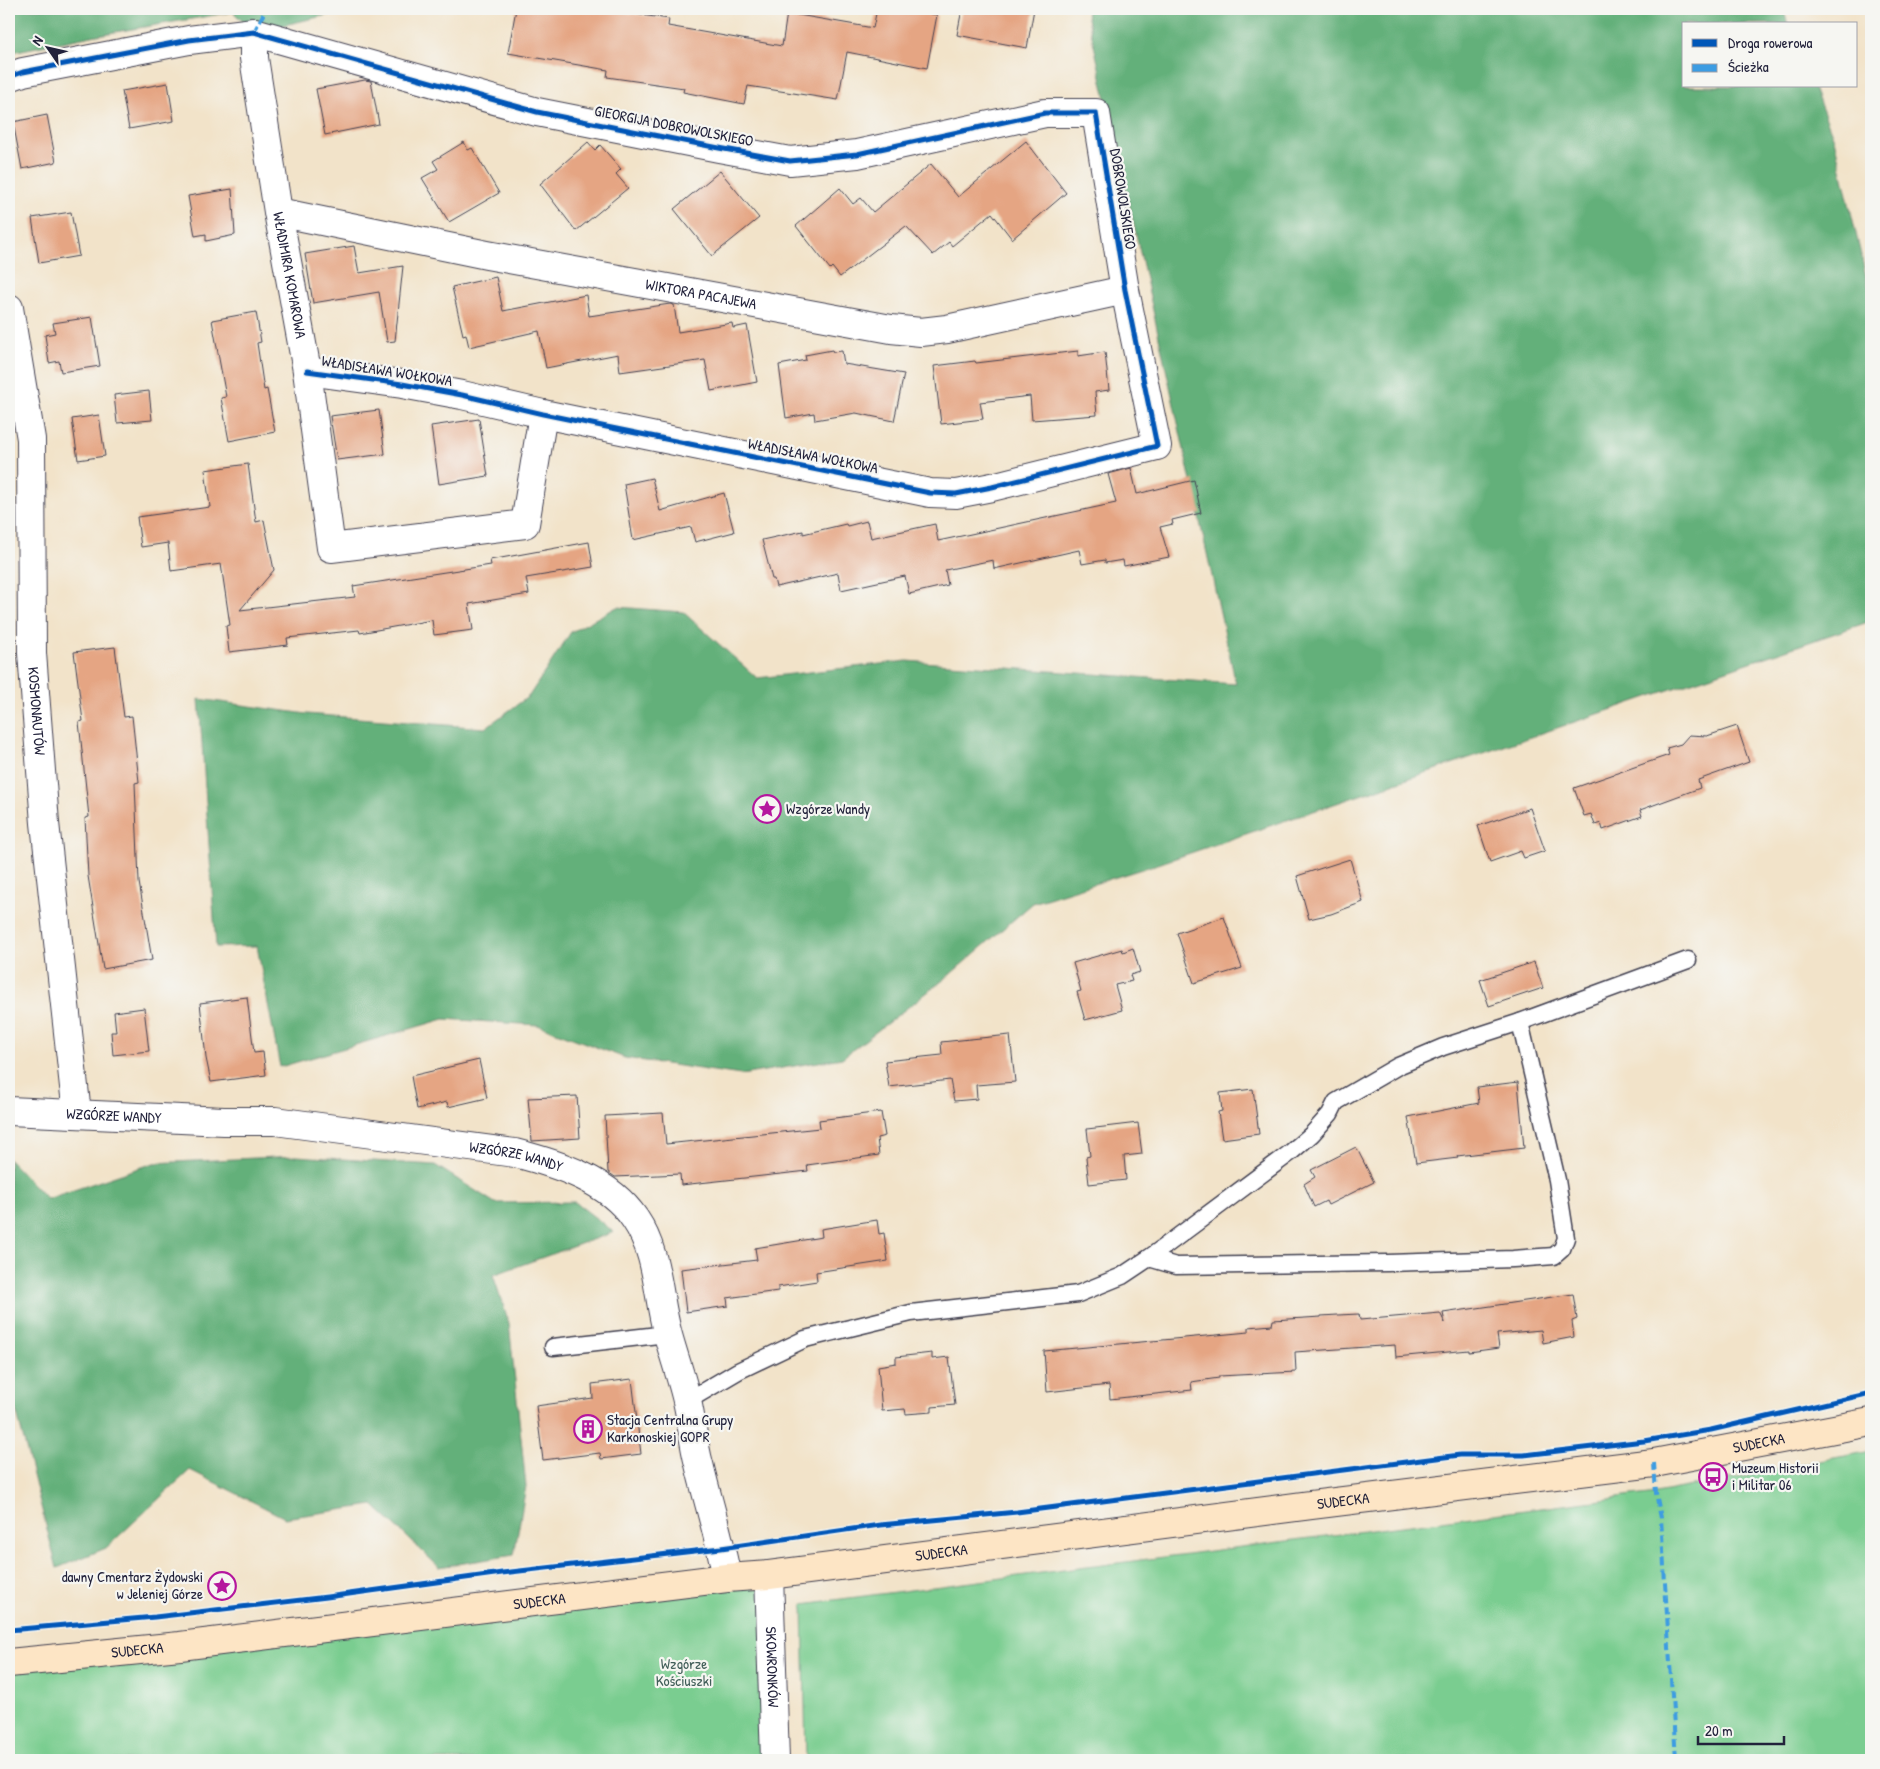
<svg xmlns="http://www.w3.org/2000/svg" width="1880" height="1769" viewBox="0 0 1880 1769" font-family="'Patrick Hand',sans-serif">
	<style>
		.green { fill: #7acd90; stroke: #4e7866 }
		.forest { fill: #63b07a; stroke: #42695a }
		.building { fill: #e5a583 }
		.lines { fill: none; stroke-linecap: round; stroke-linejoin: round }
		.lane-casing { stroke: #413f50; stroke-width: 19 }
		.street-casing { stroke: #413f50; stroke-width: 30 }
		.secondary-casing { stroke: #413f50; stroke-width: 30 }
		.lane { stroke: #fff; stroke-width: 16 }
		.street { stroke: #fff; stroke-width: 28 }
		.secondary { stroke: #fde5c5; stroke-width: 28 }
		.quiet { stroke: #3c9ce2; stroke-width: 4; stroke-dasharray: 8 4; stroke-linecap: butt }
		.cycleway-casing { stroke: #f6f6f2; stroke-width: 8 }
		.cycleway { stroke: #0057b8; stroke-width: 5 }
		.labels { text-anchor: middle; stroke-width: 4.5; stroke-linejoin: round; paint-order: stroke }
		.street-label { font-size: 15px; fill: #22223b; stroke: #f6f6f2 }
		.poi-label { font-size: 15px; fill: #22223b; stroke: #f6f6f2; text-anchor: start }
		.park-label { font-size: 15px; fill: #415e59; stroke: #f6f6f2 }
	</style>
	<rect width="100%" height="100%" fill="#f6f6f2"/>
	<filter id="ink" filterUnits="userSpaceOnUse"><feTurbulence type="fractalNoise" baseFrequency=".02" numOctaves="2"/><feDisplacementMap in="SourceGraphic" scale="10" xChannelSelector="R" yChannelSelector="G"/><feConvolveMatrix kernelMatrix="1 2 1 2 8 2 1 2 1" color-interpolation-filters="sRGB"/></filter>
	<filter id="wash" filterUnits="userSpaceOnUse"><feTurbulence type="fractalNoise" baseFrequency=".0096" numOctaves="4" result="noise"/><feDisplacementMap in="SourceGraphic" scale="20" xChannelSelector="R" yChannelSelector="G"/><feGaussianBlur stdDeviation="1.12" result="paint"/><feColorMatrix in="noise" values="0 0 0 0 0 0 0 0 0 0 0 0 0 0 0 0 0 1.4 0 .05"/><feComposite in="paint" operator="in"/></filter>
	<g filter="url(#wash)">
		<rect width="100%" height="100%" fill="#f2e3c9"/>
		<g class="green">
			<path d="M 1871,1451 L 1871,1760 L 806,1760 L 803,1604 L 1656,1493 Z"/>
			<path d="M 769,1575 L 775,1760 L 9,1760 L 9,1663 Z"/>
		</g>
		<g class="forest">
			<path d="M 9,9 L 353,9 L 254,32 L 233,12 L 97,35 L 17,51 L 9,57 Z"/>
			<path d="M 1086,9 L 1783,9 L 1788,24 L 1684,24 L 1684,86 L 1813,86 L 1834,139 L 1871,298 L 1871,621 L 1158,864 L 1033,903 L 946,978 L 842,1058 L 741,1075 L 625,1058 L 538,1025 L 444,1019 L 280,1067 L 257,946 L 216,947 L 199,699 L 307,714 L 485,728 L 529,696 L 571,632 L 617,607 L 683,612 L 757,678 L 907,661 L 1236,684 Z"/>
			<path d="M 296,1156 L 435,1165 L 495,1203 L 575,1202 L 614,1232 L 493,1275 L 509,1323 L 526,1486 L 514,1555 L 439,1567 L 373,1505 L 285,1518 L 190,1470 L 106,1548 L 57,1568 L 13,1398 L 9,1398 L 9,1159 L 47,1199 L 154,1163 Z"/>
		</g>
		<g id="blocks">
			<g class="building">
				<path d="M 516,9 L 599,9 L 669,19 L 668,26 L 782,46 L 787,13 L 873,28 L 877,9 L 905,9 L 937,15 L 927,68 L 847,52 L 838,100 L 748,86 L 744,104 L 683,92 L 684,88 L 607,77 L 608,70 L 508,53 Z"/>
				<path d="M 962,9 L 1034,9 L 1027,48 L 957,35 Z"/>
				<path d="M 365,80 L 371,81 L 379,124 L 325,135 L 316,89 Z"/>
				<path d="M 168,83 L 174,121 L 129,129 L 122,91 Z"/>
				<path d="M 47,115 L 56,162 L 22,169 L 13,122 Z"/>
				<path d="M 1026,141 L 1066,193 L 1012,239 L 992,213 L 952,246 L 949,242 L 933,255 L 906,226 L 840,277 L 832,267 L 830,269 L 796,226 L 840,188 L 853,204 L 861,198 L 873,212 L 931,164 L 958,197 Z"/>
				<path d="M 464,142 L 468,150 L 472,148 L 499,193 L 449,222 L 422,178 L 438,169 L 433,161 Z"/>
				<path d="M 588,142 L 595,150 L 600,145 L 621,169 L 616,174 L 628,188 L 576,231 L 540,184 Z"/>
				<path d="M 720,171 L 759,218 L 712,256 L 674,209 Z"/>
				<path d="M 232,189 L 235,235 L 206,241 L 206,234 L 195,236 L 188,196 Z"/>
				<path d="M 71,212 L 79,256 L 39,263 L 32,218 Z"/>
				<path d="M 354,246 L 359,273 L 403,266 L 395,341 L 387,342 L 379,292 L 313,303 L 305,254 Z"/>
				<path d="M 496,277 L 503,311 L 586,295 L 589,316 L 670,304 L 674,305 L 678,332 L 732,323 L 733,328 L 747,325 L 757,382 L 711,391 L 705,360 L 620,372 L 618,354 L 546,368 L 539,331 L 469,347 L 466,334 L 463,335 L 452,287 Z"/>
				<path d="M 256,312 L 261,342 L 257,343 L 264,390 L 267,389 L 275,432 L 229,441 L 221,398 L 226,397 L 212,320 Z"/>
				<path d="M 92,317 L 100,366 L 61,372 L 59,361 L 49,363 L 45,335 L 55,333 L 53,323 Z"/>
				<path d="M 832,350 L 833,352 L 842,351 L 844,364 L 904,374 L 894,421 L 856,413 L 815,420 L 814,413 L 786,418 L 779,365 L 806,360 L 805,355 Z"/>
				<path d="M 1078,351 L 1078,356 L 1105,352 L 1109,390 L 1095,392 L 1097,415 L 1032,420 L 1030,396 L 980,402 L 983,419 L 941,424 L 934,366 L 975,361 L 976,363 Z"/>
				<path d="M 149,391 L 152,420 L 117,423 L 114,395 Z"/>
				<path d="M 379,410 L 385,454 L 337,460 L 330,416 Z"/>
				<path d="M 99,415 L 105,456 L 78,460 L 72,419 Z"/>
				<path d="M 479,419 L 488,476 L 439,484 L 431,426 Z"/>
				<path d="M 248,464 L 256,522 L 264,520 L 274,570 L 240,610 L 355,597 L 353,586 L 491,565 L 490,560 L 589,542 L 593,567 L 526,578 L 529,594 L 469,604 L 473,630 L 434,635 L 432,620 L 360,633 L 359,630 L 287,638 L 288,645 L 229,652 L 226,626 L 230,625 L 221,564 L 171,571 L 168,543 L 141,547 L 137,517 L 210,507 L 205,470 Z"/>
				<path d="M 1131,468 L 1137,494 L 1194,480 L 1201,513 L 1172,520 L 1173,524 L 1160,527 L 1169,557 L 1124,566 L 1123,560 L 1105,563 L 1105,560 L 1082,564 L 1079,550 L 994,569 L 993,560 L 945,570 L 948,585 L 909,594 L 905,576 L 841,590 L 838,573 L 776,587 L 774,579 L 772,579 L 762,540 L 803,531 L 803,534 L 846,524 L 847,526 L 867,521 L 871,538 L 935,524 L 938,541 L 1116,503 L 1108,474 Z"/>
				<path d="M 652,478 L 660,511 L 724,493 L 734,532 L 695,542 L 691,527 L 633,540 L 624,484 Z"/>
				<path d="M 115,647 L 124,717 L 132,716 L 139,782 L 135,783 L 139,882 L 152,960 L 103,969 L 88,876 L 85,818 L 89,817 L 79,722 L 83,721 L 74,652 Z"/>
				<path d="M 1737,726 L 1749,762 L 1698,780 L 1700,788 L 1640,810 L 1642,816 L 1603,830 L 1601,823 L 1595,825 L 1591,814 L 1584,816 L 1574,788 L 1669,755 L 1667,748 L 1681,744 L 1689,735 L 1707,736 Z"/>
				<path d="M 1530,808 L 1545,851 L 1524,858 L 1521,851 L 1490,862 L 1478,826 Z"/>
				<path d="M 1350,859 L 1363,902 L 1331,914 L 1309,919 L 1297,876 Z"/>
				<path d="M 1224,917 L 1242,968 L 1194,983 L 1177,933 Z"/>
				<path d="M 1133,948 L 1140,972 L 1130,975 L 1132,981 L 1115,985 L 1122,1010 L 1085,1020 L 1077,992 L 1081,991 L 1073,963 L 1122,949 L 1123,952 Z"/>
				<path d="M 1534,962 L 1543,988 L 1489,1006 L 1480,980 Z"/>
				<path d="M 247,997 L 254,1053 L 263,1052 L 266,1075 L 211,1082 L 206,1058 L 200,1003 Z"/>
				<path d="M 144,1008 L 149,1051 L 113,1055 L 111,1032 L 116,1032 L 114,1012 Z"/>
				<path d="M 1010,1035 L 1015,1082 L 976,1085 L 977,1099 L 954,1101 L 950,1080 L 889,1087 L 885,1061 L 942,1055 L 941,1042 Z"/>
				<path d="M 479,1060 L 487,1098 L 448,1107 L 447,1102 L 417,1109 L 411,1076 Z"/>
				<path d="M 1518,1082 L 1524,1148 L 1457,1156 L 1458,1158 L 1416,1163 L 1408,1117 L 1479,1103 L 1477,1087 Z"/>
				<path d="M 1253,1089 L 1259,1134 L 1222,1139 L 1218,1112 L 1222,1111 L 1220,1093 Z"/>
				<path d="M 577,1096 L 580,1138 L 532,1141 L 528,1098 Z"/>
				<path d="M 881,1112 L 885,1136 L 877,1138 L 879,1155 L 807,1165 L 808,1171 L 681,1185 L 680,1174 L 615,1177 L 608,1172 L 605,1116 L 663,1113 L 666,1144 L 820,1128 L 819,1120 Z"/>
				<path d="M 1138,1123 L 1142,1154 L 1124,1156 L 1126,1180 L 1089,1184 L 1086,1157 L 1090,1156 L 1087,1129 Z"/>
				<path d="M 1356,1147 L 1374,1182 L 1328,1205 L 1326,1201 L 1314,1207 L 1304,1184 L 1315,1177 L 1311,1170 Z"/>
				<path d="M 877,1220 L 879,1234 L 884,1233 L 888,1261 L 816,1272 L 817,1281 L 778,1287 L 778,1291 L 727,1298 L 728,1306 L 686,1312 L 681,1269 L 757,1260 L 755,1248 L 822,1237 L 821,1229 Z"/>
				<path d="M 1573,1294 L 1577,1319 L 1572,1321 L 1574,1337 L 1543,1343 L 1541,1330 L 1497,1334 L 1499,1348 L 1469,1352 L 1469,1350 L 1396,1357 L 1395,1345 L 1295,1352 L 1296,1372 L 1219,1376 L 1219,1378 L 1191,1382 L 1192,1390 L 1110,1399 L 1109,1385 L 1047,1392 L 1044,1351 L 1249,1332 L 1249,1327 L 1272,1325 L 1273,1320 L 1321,1317 L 1321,1316 L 1338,1315 L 1359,1314 L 1360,1320 L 1440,1313 L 1445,1323 L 1443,1313 Z"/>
				<path d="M 932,1353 L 932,1359 L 949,1357 L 955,1405 L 932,1407 L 932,1412 L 906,1414 L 905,1409 L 882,1411 L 878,1366 L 896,1363 L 896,1357 Z"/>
				<path d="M 632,1379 L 641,1454 L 601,1459 L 600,1453 L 543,1460 L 536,1406 L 593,1398 L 592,1384 Z"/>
			</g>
		</g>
	</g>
	<g filter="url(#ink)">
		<use href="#blocks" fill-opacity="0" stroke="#413f50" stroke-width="1"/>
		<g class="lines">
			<defs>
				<g id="lane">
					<path d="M 1149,1258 L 1176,1266 L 1388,1263 L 1513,1259 L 1554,1256 L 1562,1249 L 1566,1238 L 1557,1180 L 1520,1022"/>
					<path d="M 553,1347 L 667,1334"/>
					<path d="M 687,1401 L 738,1371 L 805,1339 L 911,1313 L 1078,1294 L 1122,1276 L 1149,1258 L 1290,1153 L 1312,1134 L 1330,1114 L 1336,1102 L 1398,1066 L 1443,1047 L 1520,1022 L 1688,960"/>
				</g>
				<g id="street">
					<path id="s1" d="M 254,32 L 254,58 L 278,212 L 307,371 L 331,548 L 525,524 L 543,414"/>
					<path d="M 9,77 L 23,72 L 189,40 L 254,32 L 537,112 L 719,148 L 790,161 L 857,154 L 1045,113 L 1096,113 L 1125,290 L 1157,446 L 992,487 L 956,494 L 930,493 L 543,414 L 462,395 L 402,384 L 307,371"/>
					<path id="s2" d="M 278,212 L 487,255 L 891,329 L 921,332 L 947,329 L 1125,290"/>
					<path id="s3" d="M 9,308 L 31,439 L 32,653 L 45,823 L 77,1114"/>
					<path id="s4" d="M 9,1111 L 224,1121 L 275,1121 L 515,1153 C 558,1164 609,1180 635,1219 C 659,1254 657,1296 668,1335 C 674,1357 682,1379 687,1401 C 692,1421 693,1443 699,1464 C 708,1502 720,1539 727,1578"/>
					<path id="s5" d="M 769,1575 L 775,1760"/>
				</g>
				<g id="secondary">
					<path id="s6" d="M 9,1663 L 180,1646 L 727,1578 L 769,1575 L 1311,1505 L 1654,1463 L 1871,1422"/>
				</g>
			</defs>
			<use href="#lane" class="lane-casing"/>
			<use href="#street" class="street-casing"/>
			<use href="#secondary" class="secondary-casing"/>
			<use href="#lane" class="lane"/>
			<use href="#street" class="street"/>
			<use href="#secondary" class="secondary"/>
			<g class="quiet">
				<path d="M 254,32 L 266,9"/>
				<path d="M 1654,1463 L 1656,1493 L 1661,1518 L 1676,1760"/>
			</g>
			<defs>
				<g id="cycleway">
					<path d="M 9,77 L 23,72 L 189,40 L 254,32 L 537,112 L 719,148 L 790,161 L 857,154 L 1045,113 L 1096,113 L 1125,290 L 1157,446 L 992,487 L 956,494 L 930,493 L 543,414 L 462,395 L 402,384 L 307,371"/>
					<path d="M 9,1630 L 155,1617 L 327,1597 L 502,1573 L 721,1548 L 880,1525 L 1017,1512 L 1460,1455 L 1524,1455 L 1644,1441 L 1711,1430 L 1871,1393"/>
				</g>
			</defs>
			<use href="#cycleway" class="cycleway-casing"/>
			<use href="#cycleway" class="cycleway"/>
		</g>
	</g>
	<defs>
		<symbol id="sight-ring" viewBox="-11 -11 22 22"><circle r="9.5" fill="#f6f6f2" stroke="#b5179e" stroke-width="1.5"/><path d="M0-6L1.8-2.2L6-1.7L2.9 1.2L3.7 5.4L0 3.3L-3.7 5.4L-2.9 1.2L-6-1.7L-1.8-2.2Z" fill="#b5179e"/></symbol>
		<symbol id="building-ring" viewBox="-11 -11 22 22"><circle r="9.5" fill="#f6f6f2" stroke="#b5179e" stroke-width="1.5"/><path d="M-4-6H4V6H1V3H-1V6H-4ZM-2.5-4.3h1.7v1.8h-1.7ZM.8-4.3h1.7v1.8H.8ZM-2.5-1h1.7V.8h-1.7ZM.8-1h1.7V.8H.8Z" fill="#b5179e"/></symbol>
		<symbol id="bus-ring" viewBox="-11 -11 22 22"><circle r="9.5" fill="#f6f6f2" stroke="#b5179e" stroke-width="1.5"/><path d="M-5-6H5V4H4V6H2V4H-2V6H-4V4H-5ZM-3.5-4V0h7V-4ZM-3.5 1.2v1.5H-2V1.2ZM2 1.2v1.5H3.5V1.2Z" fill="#b5179e"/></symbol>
	</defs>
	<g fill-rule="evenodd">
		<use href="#sight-ring" x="751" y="793" width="32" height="32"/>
		<use href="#building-ring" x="572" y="1413" width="32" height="32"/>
		<use href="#bus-ring" x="1697" y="1461" width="32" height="32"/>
		<use href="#sight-ring" x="206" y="1570" width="32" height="32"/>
	</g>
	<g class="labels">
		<g class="street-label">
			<text transform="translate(674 126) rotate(11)" y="5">GIEORGIJA DOBROWOLSKIEGO</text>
			<text transform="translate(1123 199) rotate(81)" y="5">DOBROWOLSKIEGO</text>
			<text dy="5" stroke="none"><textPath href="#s1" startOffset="246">WŁADIMIRA KOMAROWA</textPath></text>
			<text dy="5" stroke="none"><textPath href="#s2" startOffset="431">WIKTORA PACAJEWA</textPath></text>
			<text transform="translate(387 371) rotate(9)" y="5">WŁADISŁAWA WOŁKOWA</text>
			<text transform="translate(813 456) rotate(11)" y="5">WŁADISŁAWA WOŁKOWA</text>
			<text dy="5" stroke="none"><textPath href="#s3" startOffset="405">KOSMONAUTÓW</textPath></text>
			<text dy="5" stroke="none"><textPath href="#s4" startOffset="105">WZGÓRZE WANDY</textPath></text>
			<text dy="5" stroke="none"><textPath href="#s4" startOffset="510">WZGÓRZE WANDY</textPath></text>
			<text dy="5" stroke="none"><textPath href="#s6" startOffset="1764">SUDECKA</textPath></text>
			<text dy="5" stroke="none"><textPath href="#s6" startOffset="1344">SUDECKA</textPath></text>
			<text dy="5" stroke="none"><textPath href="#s6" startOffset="939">SUDECKA</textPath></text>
			<text dy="5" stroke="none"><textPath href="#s6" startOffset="534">SUDECKA</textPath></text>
			<text dy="5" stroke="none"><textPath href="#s6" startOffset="129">SUDECKA</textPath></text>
			<text dy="5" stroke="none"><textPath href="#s5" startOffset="92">SKOWRONKÓW</textPath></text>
		</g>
		<g class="poi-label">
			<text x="786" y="814">Wzgórze Wandy</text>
			<text x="607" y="1425">Stacja Centralna Grupy<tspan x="607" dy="17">Karkonoskiej GOPR</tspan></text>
			<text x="1732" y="1473">Muzeum Historii<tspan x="1732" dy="17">i Militar 06</tspan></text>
			<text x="203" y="1582" text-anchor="end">dawny Cmentarz Żydowski<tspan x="203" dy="17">w Jeleniej Górze</tspan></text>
		</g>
		<g class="park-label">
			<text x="684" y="1669">Wzgórze<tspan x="684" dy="17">Kościuszki</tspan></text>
		</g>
	</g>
	<rect width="1880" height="1769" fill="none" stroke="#f6f6f2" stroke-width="30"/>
	<rect x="1682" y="22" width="175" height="65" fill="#f6f6f2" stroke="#a1a1a9"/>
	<rect x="1692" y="39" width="25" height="8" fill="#0057b8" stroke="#a1a1a9"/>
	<text x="1728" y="48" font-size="15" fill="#22223b">Droga rowerowa</text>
	<rect x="1692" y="64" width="25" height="8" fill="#3c9ce2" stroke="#a1a1a9"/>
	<text x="1728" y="72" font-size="15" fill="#22223b">Ścieżka</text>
	<g transform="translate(48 48) rotate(304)" stroke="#f6f6f2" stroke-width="4" paint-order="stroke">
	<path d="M0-4L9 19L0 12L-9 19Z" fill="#22223b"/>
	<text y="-8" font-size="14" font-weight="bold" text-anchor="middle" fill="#22223b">N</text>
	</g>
	<path d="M1698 1736v8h86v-8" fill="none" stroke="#22223b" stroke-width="2.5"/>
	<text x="1705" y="1736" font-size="15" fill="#22223b" stroke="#f6f6f2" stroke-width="4" paint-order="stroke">20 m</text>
</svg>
